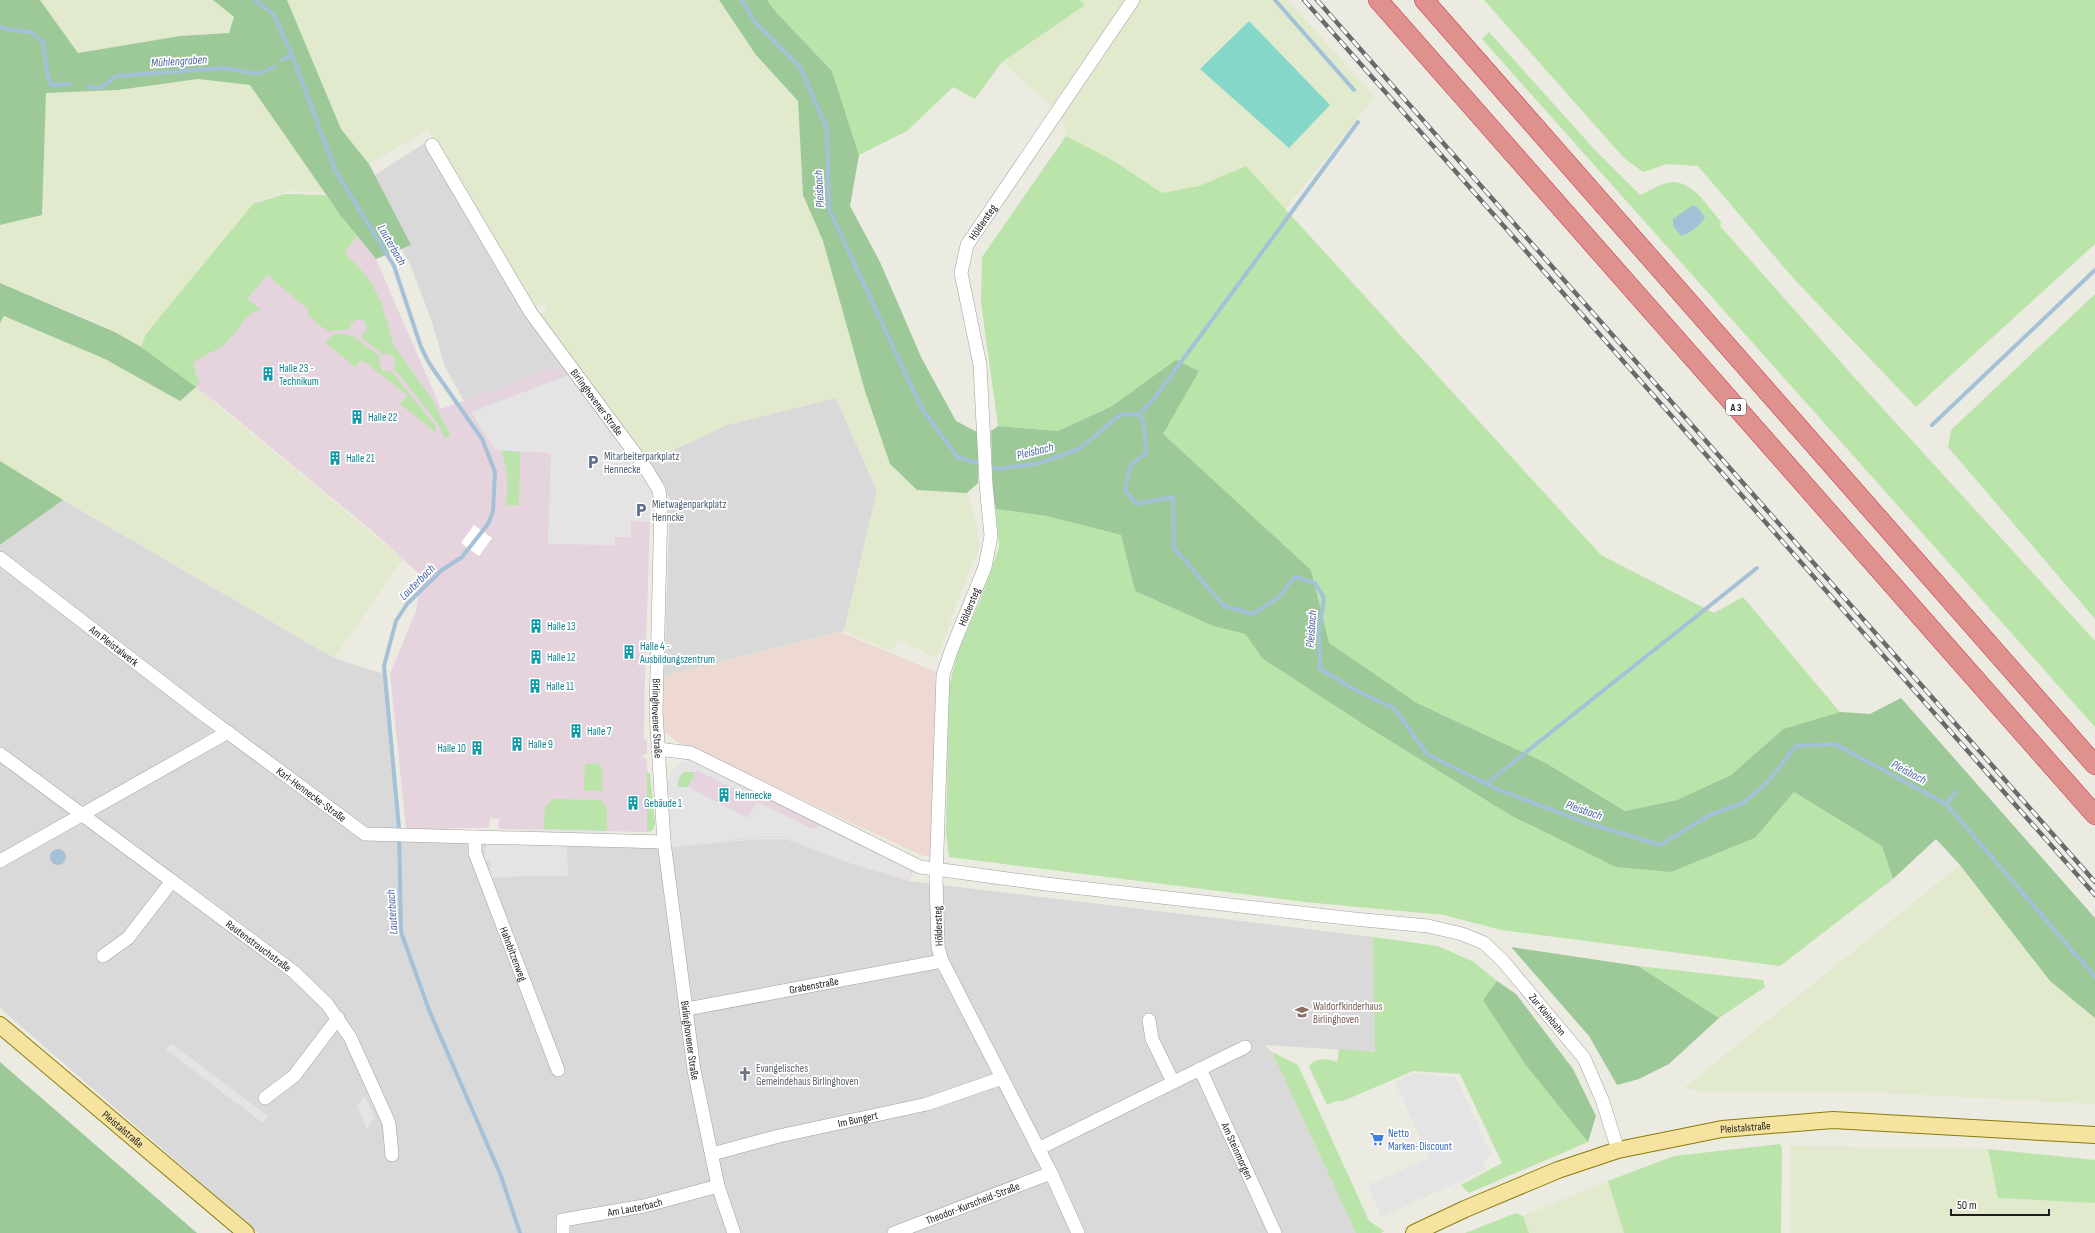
<svg xmlns="http://www.w3.org/2000/svg" width="2095" height="1233" viewBox="0 0 2095 1233" font-family="'Sofia Sans Condensed',sans-serif">
	<style>
		.residential { fill: #dad9d9 }
		.commercial { fill: #edd9d2 }
		.industrial { fill: #e5d4de }
		.farmland { fill: #e2eace }
		.grass { fill: #bae4aa }
		.forest { fill: #9dc999 }
		.pitch { fill: #84d7c9 }
		.parking { fill: #e4e4e4 }
		.water { fill: #a5c1d8 }
		.pier { fill: #fff }
		.lines { fill: none; stroke-linecap: round; stroke-linejoin: round }
		.stream { stroke: #a5c1d8; stroke-width: 4 }
		.minor-casing { stroke: #a0a0a0; stroke-width: 14 }
		.major-casing { stroke: #897c0a; stroke-width: 18 }
		.highway-casing { stroke: #ca2f42; stroke-width: 20 }
		.minor { stroke: #fff; stroke-width: 13 }
		.major { stroke: #f5e39f; stroke-width: 16 }
		.highway { stroke: #df918e; stroke-width: 19 }
		.rail-casing { stroke: #6a6a6a; stroke-width: 4.5 }
		.rail { stroke: #fff; stroke-width: 3; stroke-dasharray: 9; stroke-linecap: butt }
		.labels { text-anchor: middle; stroke-width: 3.5; stroke-linejoin: round; paint-order: stroke }
		.shield { fill: #fff; stroke: #606060; stroke-width: 1 }
		.shield-label { font-size: 10px; font-weight: bold; fill: #1c1c1c }
		.street-label { font-size: 11px; fill: #1c1c1c; stroke: #fff }
		.culture-label { font-size: 11px; fill: #0d838f; stroke: #fff; text-anchor: start }
		.service-label { font-size: 11px; fill: #4e5e75; stroke: #fff; text-anchor: start }
		.education-label { font-size: 11px; fill: #785e54; stroke: #fff; text-anchor: start }
		.worship-label { font-size: 11px; fill: #5b616d; stroke: #fff; text-anchor: start }
		.shop-label { font-size: 11px; fill: #366cbe; stroke: #fff; text-anchor: start }
		.water-label { font-size: 12px; font-style: italic; fill: #4f67a4; stroke: #fff }
	</style>
	<rect width="100%" height="100%" fill="#ecebe2"/>
	<g class="residential">
		<path d="M 425,143 L 518,302 L 565,364 L 464,401 L 445,367 L 432,322 L 410,264 L 365,181 Z"/>
		<path d="M 836,398 L 877,491 L 844,631 L 664,676 L 670,499 L 649,461 L 727,425 Z"/>
		<path d="M 63,500 L 334,658 L 387,675 L 402,840 L 666,845 L 672,847 L 759,839 L 786,839 L 855,865 L 909,881 L 1373,937 L 1375,1052 L 1265,1045 L 1272,1052 L 1356,1233 L 259,1233 L 0,1008 L 0,544 Z"/>
	</g>
	<path class="commercial" d="M 840,632 L 938,673 L 932,857 L 921,855 L 676,741 L 662,730 L 664,676 Z"/>
	<g class="industrial">
		<path d="M 256,201 L 335,264 L 357,236 L 376,259 L 441,409 L 565,364 L 651,486 L 645,677 L 644,740 L 647,740 L 647,754 L 643,755 L 643,758 L 646,758 L 654,827 L 647,832 L 499,829 L 499,819 L 490,818 L 489,828 L 446,828 L 445,832 L 406,829 L 390,674 L 416,611 L 421,576 L 378,536 L 222,407 L 141,347 L 146,334 Z"/>
		<path d="M 690,759 L 914,870 L 908,880 L 855,865 L 786,838 L 760,838 L 672,847 L 669,776 Z"/>
	</g>
	<g class="farmland">
		<path d="M 40,0 L 213,0 L 235,17 L 229,33 L 180,36 L 78,53 Z"/>
		<path d="M 287,0 L 719,0 L 756,55 L 798,101 L 803,195 L 823,241 L 865,391 L 890,464 L 917,490 L 967,493 L 977,525 L 979,549 L 963,586 L 941,650 L 936,658 L 898,640 L 892,651 L 844,631 L 877,491 L 836,398 L 727,425 L 649,461 L 537,316 L 548,310 L 544,304 L 532,309 L 428,130 L 369,164 L 341,129 Z"/>
		<path d="M 1080,0 L 1288,0 L 1375,97 L 1285,209 L 1246,166 L 1199,186 L 1162,193 L 1114,161 L 1066,136 L 1061,115 L 1002,62 L 1085,5 Z"/>
		<path d="M 198,79 L 250,85 L 325,193 L 289,191 L 256,201 L 146,334 L 141,347 L 105,326 L 0,283 L 0,225 L 42,215 L 46,93 L 118,90 Z"/>
		<path d="M 3,315 L 105,359 L 180,401 L 196,387 L 403,559 L 334,658 L 63,500 L 0,461 L 0,323 Z"/>
		<path d="M 1960,865 L 2050,981 L 2095,1018 L 2095,1104 L 1864,1092 L 1710,1093 L 1684,1088 Z"/>
		<path d="M 1791,1146 L 1988,1149 L 1999,1198 L 2095,1203 L 2095,1233 L 1790,1233 Z"/>
		<path d="M 1608,1181 L 1624,1233 L 1529,1233 L 1523,1216 Z"/>
	</g>
	<g class="grass">
		<path d="M 767,0 L 1080,0 L 1085,5 L 1002,62 L 975,99 L 953,87 L 907,131 L 859,155 L 832,71 L 776,12 Z"/>
		<path d="M 1484,0 L 2095,0 L 2095,244 L 1916,407 L 1794,279 L 1698,166 L 1667,164 L 1643,172 L 1624,158 Z"/>
		<path d="M 1489,32 L 1595,150 L 1640,195 C 1649,191 1661,183 1672,182 C 1693,181 1709,208 1721,222 L 1720,226 L 1854,377 L 2095,641 L 2095,727 L 1482,39 Z"/>
		<path d="M 1066,136 L 1114,161 L 1162,193 L 1199,186 L 1246,166 L 1601,555 L 1714,613 L 1743,597 L 1840,712 L 1783,729 L 1731,775 L 1677,800 L 1625,811 L 1546,763 L 1417,703 L 1328,643 L 1311,570 L 1162,434 L 1199,371 L 1176,361 L 1112,406 L 1058,431 L 998,426 L 981,303 L 982,257 Z"/>
		<path d="M 284,194 L 326,195 L 357,236 L 345,253 L 370,280 L 381,302 L 394,346 L 430,396 L 451,436 L 444,438 L 439,425 L 394,368 C 397,362 395,358 391,354 L 383,355 L 363,338 L 362,335 L 367,330 L 365,321 L 358,319 L 351,323 L 350,329 L 327,331 L 307,315 L 310,311 L 267,275 L 247,299 L 261,310 C 245,312 238,331 228,341 C 218,352 204,353 194,363 L 195,372 L 200,382 L 196,387 L 141,347 L 146,334 L 253,204 Z"/>
		<path d="M 2095,294 L 2095,619 L 1948,447 L 1951,430 Z"/>
		<path d="M 340,333 L 353,336 L 380,357 C 379,363 379,367 383,371 L 391,371 L 436,427 L 435,432 L 400,404 L 407,395 L 362,360 L 355,367 L 325,342 L 333,335 Z"/>
		<path d="M 501,450 L 520,452 L 519,505 L 506,505 C 509,485 508,470 501,450 Z"/>
		<path d="M 996,509 L 1046,516 L 1121,535 L 1135,591 L 1213,626 L 1245,634 L 1263,659 L 1366,726 L 1510,815 L 1671,872 L 1755,838 L 1794,792 L 1882,846 L 1893,879 L 1780,966 L 1501,930 L 1444,915 L 1305,902 L 949,857 L 946,833 L 949,686 L 958,652 L 982,596 L 999,547 Z"/>
		<path d="M 598,763 L 603,770 L 602,791 L 584,791 L 585,764 Z"/>
		<path d="M 692,771 L 695,772 L 688,787 L 678,788 C 678,777 681,771 692,771 Z"/>
		<path d="M 647,773 L 650,773 L 655,824 L 652,831 L 647,832 Z"/>
		<path d="M 553,799 L 603,800 L 603,805 L 607,806 L 607,831 L 544,829 L 545,807 Z"/>
		<path d="M 1373,937 L 1438,946 L 1474,962 L 1497,981 L 1483,1000 L 1588,1142 L 1469,1193 L 1461,1185 L 1502,1163 L 1460,1074 L 1413,1071 L 1343,1101 L 1336,1101 L 1327,1105 L 1309,1067 C 1313,1057 1328,1058 1337,1062 L 1339,1049 L 1375,1052 Z"/>
		<path d="M 1638,966 L 1763,980 L 1765,987 L 1719,1018 Z"/>
		<path d="M 1272,1052 L 1298,1065 L 1369,1221 L 1384,1231 L 1381,1233 L 1356,1233 Z"/>
		<path d="M 1780,1144 L 1782,1148 L 1781,1233 L 1624,1233 L 1608,1181 L 1674,1156 Z"/>
		<path d="M 1988,1149 L 2095,1160 L 2095,1203 L 1998,1198 Z"/>
		<path d="M 1516,1213 L 1523,1216 L 1529,1233 L 1465,1233 Z"/>
	</g>
	<g class="forest">
		<path d="M 0,0 L 40,0 L 78,53 L 180,36 L 229,33 L 234,17 L 213,0 L 287,0 L 341,129 L 369,164 L 411,245 L 376,259 L 341,216 L 250,85 L 198,79 L 118,90 L 46,93 L 42,215 L 0,225 Z"/>
		<path d="M 719,0 L 767,0 L 776,12 L 832,71 L 859,155 L 850,206 L 880,262 L 922,359 L 956,421 L 979,433 L 978,483 L 967,493 L 917,490 L 890,464 L 865,391 L 823,241 L 803,195 L 798,101 L 756,55 Z"/>
		<path d="M 0,283 L 115,332 L 141,347 L 196,387 L 180,401 L 105,359 L 4,316 L 0,323 Z"/>
		<path d="M 1176,360 L 1199,371 L 1163,434 L 1311,570 L 1329,643 L 1417,703 L 1546,763 L 1625,811 L 1677,800 L 1731,775 L 1783,729 L 1840,712 L 1870,714 L 1901,698 L 2095,918 L 2095,1018 L 2050,981 L 1960,865 L 1936,839 L 1893,879 L 1882,846 L 1794,792 L 1755,838 L 1671,872 L 1616,867 L 1510,815 L 1366,726 L 1263,659 L 1245,634 L 1213,626 L 1135,591 L 1121,535 L 1046,516 L 996,509 L 993,493 L 991,431 L 998,426 L 1058,431 L 1112,406 Z"/>
		<path d="M 0,461 L 63,500 L 1,544 L 0,544 Z"/>
		<path d="M 1511,947 L 1638,966 L 1719,1018 L 1669,1064 L 1639,1079 L 1617,1085 L 1589,1036 Z"/>
		<path d="M 1497,981 L 1516,994 L 1573,1069 L 1596,1116 L 1588,1142 L 1525,1064 L 1483,1000 Z"/>
		<path d="M 0,1062 L 197,1233 L 0,1233 Z"/>
	</g>
	<path class="pitch" d="M 1249,21 L 1330,105 L 1289,148 L 1200,69 Z"/>
	<g class="parking">
		<path d="M 571,374 L 651,486 L 650,522 L 631,521 L 631,537 L 615,537 L 615,545 L 548,544 L 551,453 L 495,450 L 471,412 Z"/>
		<path d="M 683,761 L 695,761 L 761,794 L 758,801 L 697,770 L 695,772 L 683,772 L 678,779 L 678,787 L 688,787 L 748,818 L 757,802 L 813,829 L 822,824 L 912,870 L 908,879 L 855,865 L 786,837 L 759,837 L 672,847 L 667,782 L 672,769 Z"/>
		<path d="M 534,829 L 604,831 L 604,835 L 534,834 Z"/>
		<path d="M 486,844 L 567,846 L 568,876 L 491,877 L 490,862 L 484,860 Z"/>
		<path d="M 171,1043 L 268,1116 L 263,1123 L 166,1050 Z"/>
		<path d="M 1413,1073 L 1452,1077 L 1455,1076 L 1492,1156 L 1483,1160 L 1487,1169 L 1381,1217 L 1368,1185 L 1429,1158 L 1395,1082 Z"/>
		<path d="M 365,1096 L 375,1118 L 367,1129 L 357,1106 Z"/>
	</g>
	<g class="water">
		<path d="M 1693,205 L 1697,207 L 1705,217 C 1701,225 1689,234 1681,236 L 1673,226 L 1673,219 Z"/>
		<circle cx="58" cy="857" r="8"/>
	</g>
	<path class="pier" d="M 474,525 L 492,538 L 479,556 L 461,543 Z"/>
	<g class="lines">
		<g class="stream">
			<path d="M 255,0 L 273,14 L 292,55 L 335,170 L 394,266 L 421,347 L 429,363 L 482,439 L 495,472 L 493,511 L 488,524 L 462,557 L 442,570 L 407,604 L 396,621 L 384,666 L 399,828 L 401,932 L 429,1010 L 501,1176 L 520,1233"/>
			<path d="M 742,0 L 754,21 L 800,67 L 827,129 L 829,209 L 921,407 L 957,457 L 998,469 L 1040,463 L 1079,449 L 1121,414 L 1139,415 L 1144,422 L 1146,453 L 1131,465 L 1125,490 L 1136,504 L 1173,497 L 1174,548 L 1224,606 L 1253,614 L 1278,598 L 1295,577 L 1315,583 L 1324,598 L 1319,632 L 1320,669 L 1361,693 L 1394,708 L 1427,754 L 1499,790 L 1581,821 L 1660,845 L 1710,815 L 1743,803 L 1767,783 L 1796,746 L 1835,744 L 1946,804 L 2095,977"/>
			<path d="M 1275,0 L 1354,90"/>
			<path d="M 0,27 L 11,30 L 31,32 L 43,42 L 48,77 L 51,85 L 70,84"/>
			<path d="M 282,60 L 292,55"/>
			<path d="M 88,87 L 101,88 L 116,76 L 224,68 L 257,74 L 274,67"/>
			<path d="M 1139,415 L 1156,396 L 1358,122"/>
			<path d="M 1932,425 L 2095,270"/>
			<path d="M 1486,784 L 1757,568"/>
			<path d="M 1946,804 L 1956,792"/>
		</g>
		<defs>
			<g id="minor">
				<path id="s1" d="M 432,145 L 531,313 L 645,467 L 659,490 L 661,505 L 656,712 L 664,842 L 694,1070 L 718,1186 L 734,1233"/>
				<path id="s2" d="M 0,558 L 199,711 L 365,834 L 664,842"/>
				<path id="s3" d="M 658,749 L 691,753 L 920,867 L 1046,884 L 1354,919 L 1428,926 L 1462,934 L 1484,943 L 1503,961 L 1584,1058 L 1603,1102 L 1618,1150"/>
				<path d="M 0,754 L 172,881"/>
				<path id="s4" d="M 475,837 L 475,853 L 558,1070"/>
				<path d="M 0,861 L 228,732"/>
				<path id="s5" d="M 103,956 L 128,938 L 172,881 L 294,972 L 327,1004 L 350,1037 L 389,1123 L 392,1155"/>
				<path id="s6" d="M 687,1009 L 942,961"/>
				<path d="M 1149,1020 L 1152,1039 L 1173,1082"/>
				<path id="s7" d="M 1200,1069 L 1275,1233"/>
				<path d="M 265,1098 L 294,1076 L 338,1018"/>
				<path d="M 1038,1149 L 1245,1047"/>
				<path id="s8" d="M 712,1154 L 779,1136 L 927,1104 L 1002,1078"/>
				<path id="s9" d="M 563,1233 L 563,1220 L 644,1206 L 718,1186"/>
				<path id="s10" d="M 894,1233 L 1051,1173"/>
				<path id="s11" d="M 1078,1233 L 1051,1173 L 942,961 L 938,947 L 936,879 L 943,675 L 951,651 L 985,567 L 991,536 L 986,484 L 980,365 L 961,273 L 967,245 L 1133,0"/>
			</g>
			<g id="major">
				<path id="s12" d="M 0,1025 L 246,1233"/>
				<path id="s13" d="M 1414,1233 L 1465,1209 L 1558,1170 L 1618,1150 L 1722,1129 L 1833,1120 L 2095,1135"/>
			</g>
			<g id="highway">
				<path d="M 1378,0 L 2095,815"/>
				<path d="M 1424,0 L 2095,765"/>
			</g>
		</defs>
		<use href="#minor" class="minor-casing"/>
		<use href="#major" class="major-casing"/>
		<use href="#highway" class="highway-casing"/>
		<use href="#minor" class="minor"/>
		<use href="#major" class="major"/>
		<use href="#highway" class="highway"/>
		<defs>
			<g id="rail">
				<path d="M 1304,0 L 2095,895"/>
				<path d="M 1317,0 L 2095,882"/>
			</g>
		</defs>
		<use href="#rail" class="rail-casing"/>
		<use href="#rail" class="rail"/>
	</g>
	<defs>
		<symbol id="building-bare" viewBox="-9 -9 18 18"><path d="M-4-6H4V6H1V3H-1V6H-4ZM-2.5-4.3h1.7v1.8h-1.7ZM.8-4.3h1.7v1.8H.8ZM-2.5-1h1.7V.8h-1.7ZM.8-1h1.7V.8H.8Z" fill="#0f9aa8" stroke="#fff" stroke-width="2.5" paint-order="stroke"/></symbol>
		<symbol id="parking-bare" viewBox="-9 -9 18 18"><path d="M-3.5-5.5H1a3.5 3.5 0 0 1 0 7H-1V5.5H-3.5ZM-1-3.4V-.6H.8a1.4 1.4 0 0 0 0-2.8Z" fill="#5c6f8a" stroke="#fff" stroke-width="2.5" paint-order="stroke"/></symbol>
		<symbol id="school-bare" viewBox="-9 -9 18 18"><path d="M0-5L7-2L0 1L-7-2ZM-4 1L0 2.5L4 1V4Q0 6-4 4Z" fill="#8d6e63" stroke="#fff" stroke-width="2.5" paint-order="stroke"/></symbol>
		<symbol id="church-bare" viewBox="-9 -9 18 18"><path d="M-1.2-6h2.4v3.5h3.3v2.4h-3.3V6h-2.4V-.1h-3.3v-2.4h3.3Z" fill="#6b7280" stroke="#fff" stroke-width="2.5" paint-order="stroke"/></symbol>
		<symbol id="supermarket-bare" viewBox="-9 -9 18 18"><path d="M-6-5.5h2.5l.6 2H6L4.5 2H-2.5L-4.4-4H-6ZM-1.5 3.2a1.3 1.3 0 1 0 .1 0ZM3 3.2a1.3 1.3 0 1 0 .1 0Z" fill="#3f7fe0" stroke="#fff" stroke-width="2.5" paint-order="stroke"/></symbol>
	</defs>
	<g fill-rule="evenodd">
		<use href="#building-bare" x="258" y="364" width="20" height="20"/>
		<use href="#building-bare" x="347" y="407" width="20" height="20"/>
		<use href="#building-bare" x="325" y="448" width="20" height="20"/>
		<use href="#parking-bare" x="583" y="452" width="20" height="20"/>
		<use href="#parking-bare" x="631" y="500" width="20" height="20"/>
		<use href="#building-bare" x="526" y="616" width="20" height="20"/>
		<use href="#building-bare" x="619" y="642" width="20" height="20"/>
		<use href="#building-bare" x="526" y="647" width="20" height="20"/>
		<use href="#building-bare" x="525" y="676" width="20" height="20"/>
		<use href="#building-bare" x="566" y="721" width="20" height="20"/>
		<use href="#building-bare" x="507" y="734" width="20" height="20"/>
		<use href="#building-bare" x="467" y="738" width="20" height="20"/>
		<use href="#building-bare" x="714" y="785" width="20" height="20"/>
		<use href="#building-bare" x="623" y="793" width="20" height="20"/>
		<use href="#school-bare" x="1292" y="1002" width="20" height="20"/>
		<use href="#church-bare" x="735" y="1064" width="20" height="20"/>
		<use href="#supermarket-bare" x="1367" y="1129" width="20" height="20"/>
	</g>
	<g class="labels">
		<rect class="shield" x="1726" y="399" width="20" height="16" rx="3"/>
		<g class="shield-label">
			<text x="1736" y="411">A 3</text>
		</g>
		<g class="street-label">
			<text dy="4" stroke="none"><textPath href="#s11" startOffset="1060">Höldersteg</textPath></text>
			<text dy="4" stroke="none"><textPath href="#s1" startOffset="306">Birlinghovener Straße</textPath></text>
			<text dy="4" stroke="none"><textPath href="#s11" startOffset="664">Höldersteg</textPath></text>
			<text dy="4" stroke="none"><textPath href="#s2" startOffset="144">Am Pleistalwerk</textPath></text>
			<text dy="4" stroke="none"><textPath href="#s1" startOffset="642">Birlinghovener Straße</textPath></text>
			<text dy="4" stroke="none"><textPath href="#s2" startOffset="391">Karl-Hennecke-Straße</textPath></text>
			<text transform="translate(938 926) rotate(-92)" y="4">Höldersteg</text>
			<text dy="4" stroke="none"><textPath href="#s5" startOffset="211">Rautenstrauchstraße</textPath></text>
			<text dy="4" stroke="none"><textPath href="#s4" startOffset="124">Hahnbitzenweg</textPath></text>
			<text dy="4" stroke="none"><textPath href="#s6" startOffset="129">Grabenstraße</textPath></text>
			<text dy="4" stroke="none"><textPath href="#s3" startOffset="955">Zur Kleinbahn</textPath></text>
			<text dy="4" stroke="none"><textPath href="#s1" startOffset="966">Birlinghovener Straße</textPath></text>
			<text dy="4" stroke="none"><textPath href="#s8" startOffset="150">Im Bungert</textPath></text>
			<text dy="4" stroke="none"><textPath href="#s13" startOffset="350">Pleistalstraße</textPath></text>
			<text dy="4" stroke="none"><textPath href="#s12" startOffset="161">Pleistalstraße</textPath></text>
			<text dy="4" stroke="none"><textPath href="#s7" startOffset="90">Am Steinmorgen</textPath></text>
			<text dy="4" stroke="none"><textPath href="#s10" startOffset="84">Theodor-Kurscheid-Straße</textPath></text>
			<text dy="4" stroke="none"><textPath href="#s9" startOffset="86">Am Lauterbach</textPath></text>
		</g>
		<g class="culture-label">
			<text x="279" y="372">Halle 23 -<tspan x="279" dy="13">Technikum</tspan></text>
			<text x="368" y="421">Halle 22</text>
			<text x="346" y="462">Halle 21</text>
			<text x="547" y="630">Halle 13</text>
			<text x="640" y="650">Halle 4 -<tspan x="640" dy="13">Ausbildungszentrum</tspan></text>
			<text x="547" y="661">Halle 12</text>
			<text x="546" y="690">Halle 11</text>
			<text x="587" y="735">Halle 7</text>
			<text x="528" y="748">Halle 9</text>
			<text x="466" y="752" text-anchor="end">Halle 10</text>
			<text x="735" y="799">Hennecke</text>
			<text x="644" y="807">Gebäude 1</text>
		</g>
		<g class="service-label">
			<text x="604" y="460">Mitarbeiterparkplatz<tspan x="604" dy="13">Hennecke</tspan></text>
			<text x="652" y="508">Mietwagenparkplatz<tspan x="652" dy="13">Henncke</tspan></text>
		</g>
		<g class="education-label">
			<text x="1313" y="1010">Waldorfkinderhaus<tspan x="1313" dy="13">Birlinghoven</tspan></text>
		</g>
		<g class="worship-label">
			<text x="756" y="1072">Evangelisches<tspan x="756" dy="13">Gemeindehaus Birlinghoven</tspan></text>
		</g>
		<g class="shop-label">
			<text x="1388" y="1137">Netto<tspan x="1388" dy="13">Marken-Discount</tspan></text>
		</g>
		<g class="water-label">
			<text transform="translate(179 61) rotate(-4)" y="4">Mühlengraben</text>
			<text transform="translate(819 189) rotate(-93)" y="4">Pleisbach</text>
			<text transform="translate(392 245) rotate(60)" y="4">Lauterbach</text>
			<text transform="translate(1035 451) rotate(-14)" y="4">Pleisbach</text>
			<text transform="translate(417 582) rotate(-45)" y="4">Lauterbach</text>
			<text transform="translate(1311 629) rotate(-86)" y="4">Pleisbach</text>
			<text transform="translate(1909 772) rotate(28)" y="4">Pleisbach</text>
			<text transform="translate(1584 810) rotate(19)" y="4">Pleisbach</text>
			<text transform="translate(392 912) rotate(-94)" y="4">Lauterbach</text>
		</g>
	</g>
	<path d="M1951 1209v6h98v-6" fill="none" stroke="#1c1c1c" stroke-width="2"/>
	<text x="1957" y="1209" font-size="12" fill="#1c1c1c" stroke="#ffffff" stroke-width="3" paint-order="stroke">50 m</text>
</svg>
